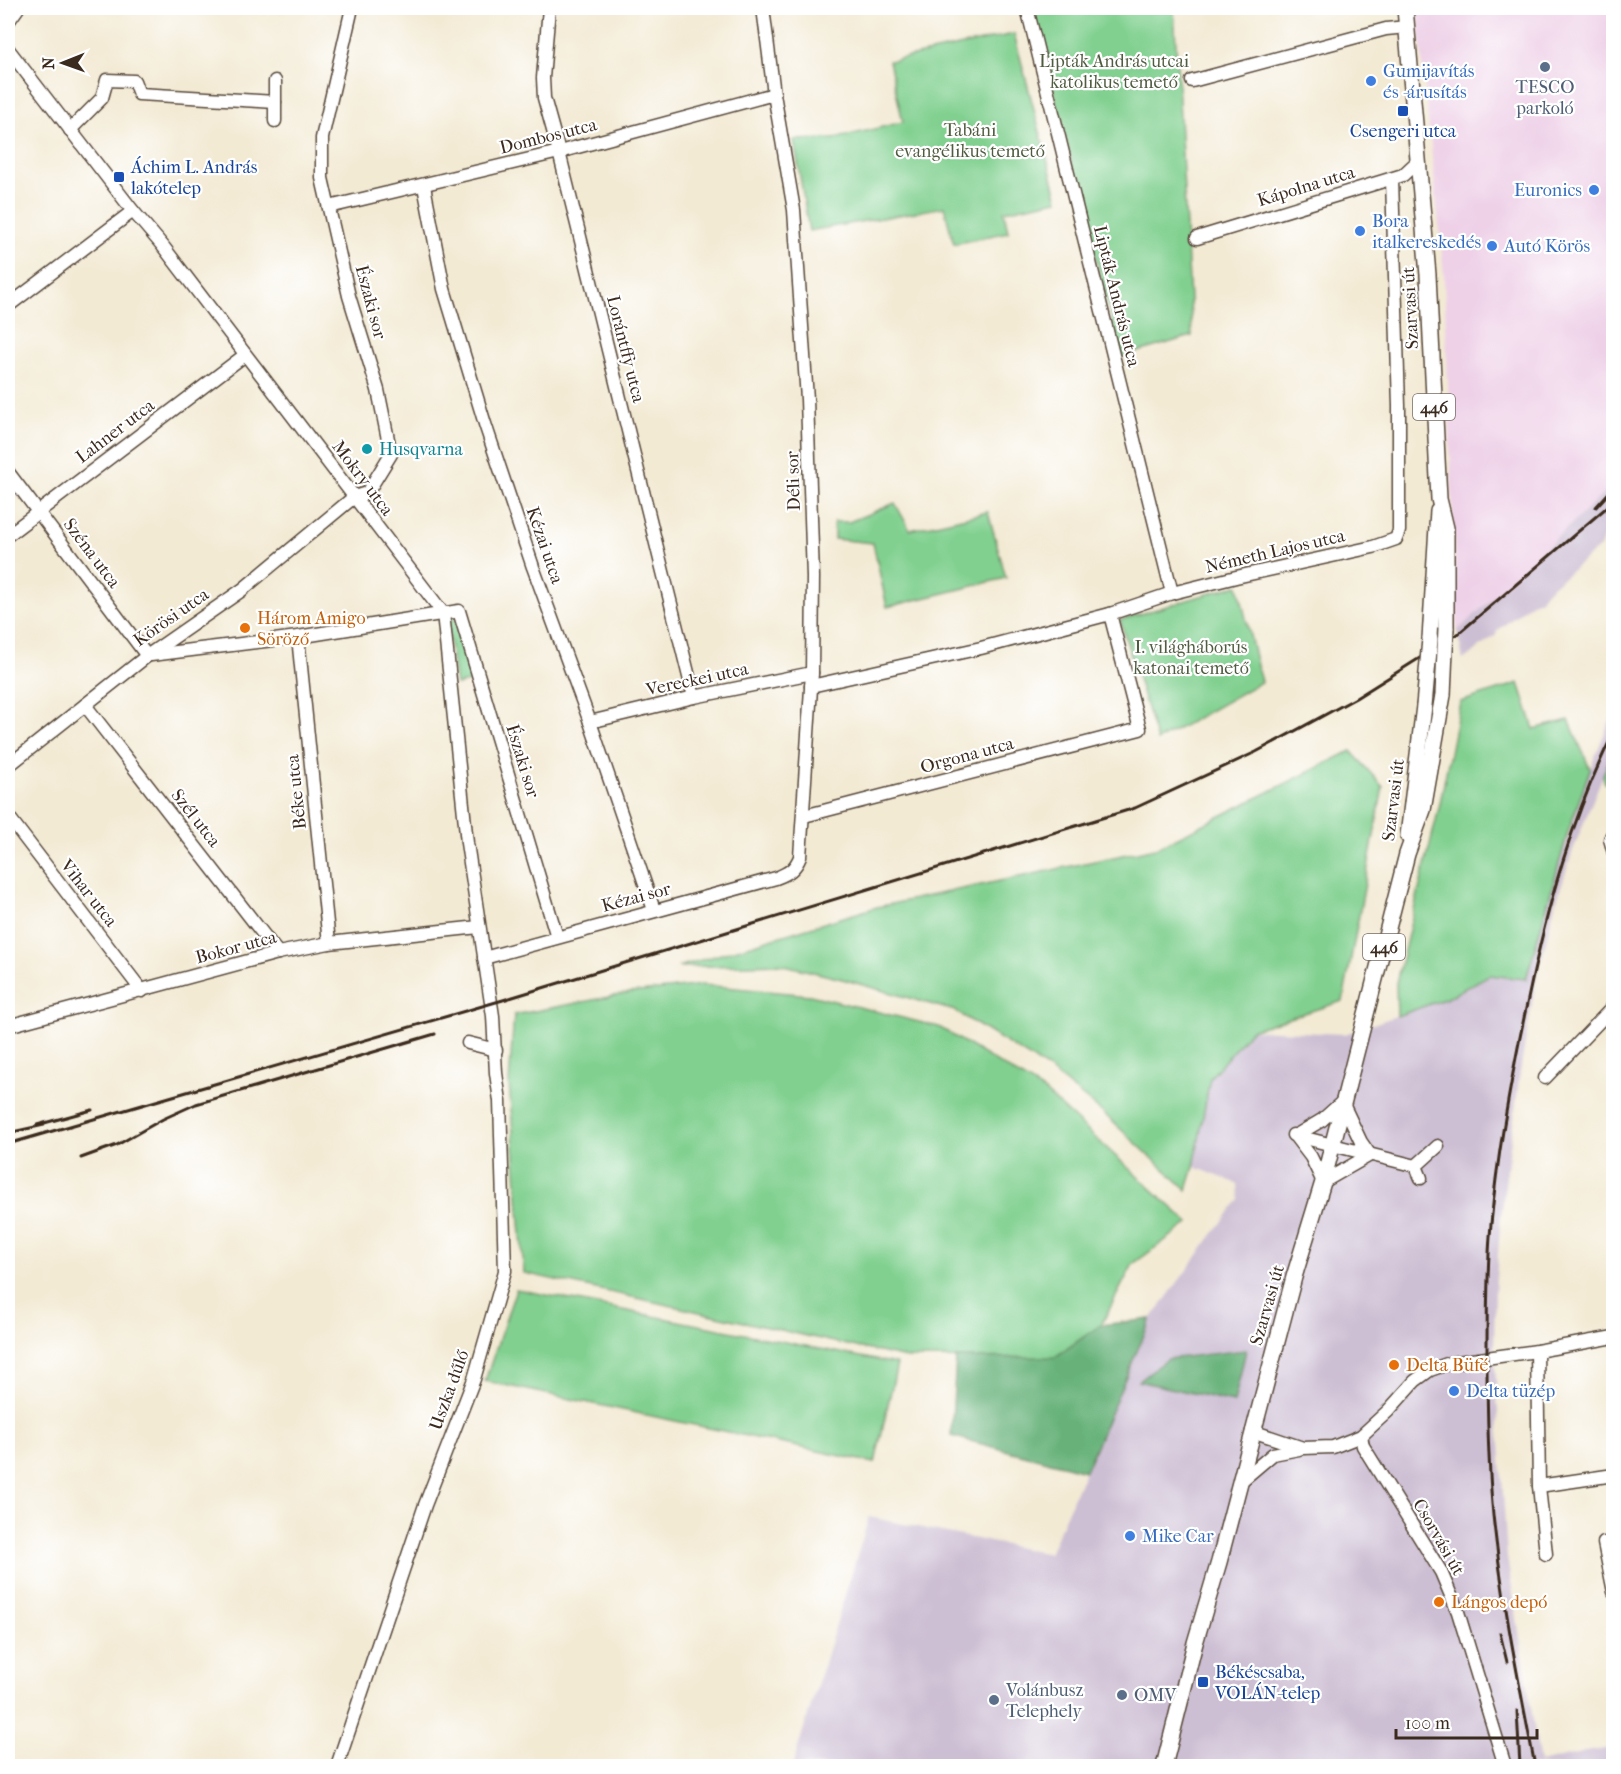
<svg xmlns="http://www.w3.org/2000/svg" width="1621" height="1774" viewBox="0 0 1621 1774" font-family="'IM FELL French Canon',serif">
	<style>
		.built { fill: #eed0e7 }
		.industrial { fill: #ccbed3 }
		.green { fill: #81d090; stroke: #5e7d57; stroke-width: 1.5 }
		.forest { fill: #68b27a; stroke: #526e4c; stroke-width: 1.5 }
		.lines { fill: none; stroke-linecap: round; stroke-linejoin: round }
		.minor-casing { stroke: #574739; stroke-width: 15 }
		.major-casing { stroke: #574739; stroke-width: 18 }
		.minor { stroke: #fff; stroke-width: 12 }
		.major { stroke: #fff; stroke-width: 15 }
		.rail { stroke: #3b2a1e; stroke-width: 3 }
		.major-bridge-casing { stroke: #574739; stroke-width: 18; stroke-linecap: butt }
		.major-bridge { stroke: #fff; stroke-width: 15 }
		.service-dot { fill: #5c6f8a; stroke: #fff; stroke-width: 2 }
		.shop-dot { fill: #3f7fe0; stroke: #fff; stroke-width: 2 }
		.transit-dot { fill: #1a4fb4; stroke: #fff; stroke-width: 2 }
		.culture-dot { fill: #0f9aa8; stroke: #fff; stroke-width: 2 }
		.food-dot { fill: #e8710a; stroke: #fff; stroke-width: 2 }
		.labels { text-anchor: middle; stroke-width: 4.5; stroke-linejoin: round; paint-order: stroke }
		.shield { fill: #fff; stroke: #766a62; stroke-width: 1.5 }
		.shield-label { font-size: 16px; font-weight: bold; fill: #3b2a1e }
		.park-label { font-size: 18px; fill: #505c40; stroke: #fff }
		.shop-label { font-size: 18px; fill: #366cbe; stroke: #fff; text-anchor: start }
		.service-label { font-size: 18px; fill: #4e5e75; stroke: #fff; text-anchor: start }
		.transit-label { font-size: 18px; fill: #164399; stroke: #fff; text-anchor: start }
		.street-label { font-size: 18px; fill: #3b2a1e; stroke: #fff }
		.culture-label { font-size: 18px; fill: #0d838f; stroke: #fff; text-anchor: start }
		.food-label { font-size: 18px; fill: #c56008; stroke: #fff; text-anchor: start }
	</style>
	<rect width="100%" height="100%" fill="#fff"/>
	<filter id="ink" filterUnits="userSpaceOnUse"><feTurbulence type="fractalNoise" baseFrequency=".0167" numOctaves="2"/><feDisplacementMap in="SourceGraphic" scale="12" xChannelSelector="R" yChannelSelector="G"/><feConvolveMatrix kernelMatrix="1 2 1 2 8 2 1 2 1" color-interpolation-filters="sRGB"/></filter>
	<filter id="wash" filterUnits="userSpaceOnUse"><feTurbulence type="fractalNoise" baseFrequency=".008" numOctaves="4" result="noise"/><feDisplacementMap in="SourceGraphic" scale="24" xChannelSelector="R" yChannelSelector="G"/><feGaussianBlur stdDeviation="1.35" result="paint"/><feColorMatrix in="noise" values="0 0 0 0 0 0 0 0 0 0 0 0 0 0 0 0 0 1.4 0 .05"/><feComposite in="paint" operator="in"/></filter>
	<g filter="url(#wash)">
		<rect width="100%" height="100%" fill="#f3ead4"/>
		<path class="built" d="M 1417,8 L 1613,8 L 1613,485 L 1457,631 L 1444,275 Z"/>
		<g class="industrial">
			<path d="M 1613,485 L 1613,527 L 1604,536 L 1600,547 L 1544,593 L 1541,599 L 1530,604 L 1497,631 L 1496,635 L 1463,660 L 1457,631 Z"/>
			<path d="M 1613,713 L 1613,750 L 1573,850 L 1555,905 L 1536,980 L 1520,1072 L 1501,1215 L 1495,1291 L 1494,1348 L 1507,1557 L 1540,1763 L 1585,1752 L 1613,1748 L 1613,1766 L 799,1766 L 793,1764 L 869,1517 L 1049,1554 L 1151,1319 L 1239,1199 L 1238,1184 L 1190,1165 L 1209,1078 L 1251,1030 L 1345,1034 L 1447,998 L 1489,975 L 1549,897 L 1590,769 Z"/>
		</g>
		<g class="green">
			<path d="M 1032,8 L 1174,8 L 1192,336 L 1121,357 Z"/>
			<path d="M 1014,34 L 1058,200 L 1004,211 L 1008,232 L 954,244 L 944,207 L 809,231 L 794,140 L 833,139 L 903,122 L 889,61 Z"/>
			<path d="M 895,503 L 910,530 L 988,512 L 1006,578 L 887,607 L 873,543 L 834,539 L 834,522 L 849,522 Z"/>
			<path d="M 1238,585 L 1261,682 L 1157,741 L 1120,620 Z"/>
			<path d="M 451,615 L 458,622 L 477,680 L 456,685 L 446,616 Z"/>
			<path d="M 1519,683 L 1534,729 L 1569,720 L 1590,769 L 1568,832 L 1526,979 L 1489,975 L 1447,998 L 1397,1016 L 1396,983 L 1439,808 L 1460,702 Z"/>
			<path d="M 1613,750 L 1613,786 L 1605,783 L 1603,775 Z"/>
			<path d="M 1351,751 L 1383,787 L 1343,1001 L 1251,1030 L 1210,1078 L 1194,1167 L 1187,1190 L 1103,1113 L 1047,1068 L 955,1011 L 842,979 L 780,964 L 678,967 L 877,907 L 1156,848 Z"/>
			<path d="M 703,985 L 810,995 L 939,1027 L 1044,1091 L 1189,1223 L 1133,1264 L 1101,1325 L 1052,1359 L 906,1358 L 524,1273 L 509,1083 L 514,1015 L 630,993 Z"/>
			<path d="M 516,1289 L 897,1364 L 875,1463 L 485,1381 Z"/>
		</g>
		<g class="forest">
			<path d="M 1151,1319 L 1085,1471 L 951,1436 L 956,1358 L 1055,1357 L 1101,1325 Z"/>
			<path d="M 1246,1350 L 1234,1402 L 1138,1381 L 1167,1359 Z"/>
		</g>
	</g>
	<g filter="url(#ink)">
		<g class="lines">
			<defs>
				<g id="minor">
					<path d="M 549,8 L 543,78 L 544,98 L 559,152 L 694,697"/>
					<path d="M 1027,8 L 1172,593"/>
					<path d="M 8,22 L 18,8"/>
					<path d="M 8,49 L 133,211 L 162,245 L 443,613 L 467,843 L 493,1016 L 496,1073 L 500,1101 L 505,1271 L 474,1379 L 425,1505 L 337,1766"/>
					<path d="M 275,81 L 275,121"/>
					<path d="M 1192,81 L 1386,29 L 1407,27"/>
					<path d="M 70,130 L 102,98 L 107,80 L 134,81 L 139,94 L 275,102"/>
					<path d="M 424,186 L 444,289 L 485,424 L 533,567 L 590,722 L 654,910"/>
					<path d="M 329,207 L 559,152 L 774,94"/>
					<path d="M 1197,238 L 1403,175 L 1419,160"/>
					<path d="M 8,306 L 133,211"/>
					<path d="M 8,472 L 147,656"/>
					<path d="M 8,535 L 245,355"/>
					<path d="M 298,637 L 329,943"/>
					<path d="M 151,655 L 298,637 L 459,611 L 557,937"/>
					<path d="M 811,686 L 981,648 L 1110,614 L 1172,593 L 1236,577 L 1373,547 L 1396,539 L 1399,531 L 1399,406 L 1392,179"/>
					<path d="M 85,705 L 278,953"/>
					<path d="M 590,722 L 694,697 L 812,673"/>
					<path d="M 8,766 L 147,656 L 242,590 L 354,497 L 367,493 L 391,454 L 378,390 L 349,296 L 322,178 L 322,138 L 352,8"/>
					<path d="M 8,816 L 142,991"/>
					<path d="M 804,816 L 1140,729 L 1110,614"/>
					<path d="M 1614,831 L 1610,839 L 1614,853"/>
					<path d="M 484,958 L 776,878 C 789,873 795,869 800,857 L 812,673 L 813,577 L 807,399 L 794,210 L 774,94 L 763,8"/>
					<path d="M 8,1026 L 278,953 L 329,943 L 479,927"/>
					<path d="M 468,1043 L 496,1050"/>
					<path d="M 1545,1078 L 1614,1006"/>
					<path d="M 1342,1102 L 1361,1142 L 1370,1155 L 1323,1182 L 1311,1157 L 1295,1136 L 1322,1120 Z"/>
					<path d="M 1293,1135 L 1416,1166 L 1421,1178"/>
					<path d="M 1416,1166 L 1438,1146"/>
					<path d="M 1537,1351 L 1539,1486 L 1546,1554"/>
					<path d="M 1252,1431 L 1303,1448 L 1333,1447 L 1361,1436 L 1388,1411 L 1415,1381 L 1430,1370 L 1450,1363 L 1537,1351 L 1614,1337"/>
					<path d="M 1361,1436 L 1363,1446 L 1441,1572 L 1458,1612 L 1505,1766"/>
					<path d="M 1240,1482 L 1273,1454 L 1299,1449"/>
					<path d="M 1539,1486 L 1614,1475"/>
					<path d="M 1604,1543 L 1614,1592"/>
				</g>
				<g id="major">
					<path d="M 1405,8 L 1428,275 L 1439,499 L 1446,528 L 1446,628"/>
					<path d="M 1430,639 L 1438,511"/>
					<path d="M 1408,836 L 1424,706"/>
					<path d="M 1164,1766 L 1195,1643 L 1219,1562 L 1294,1277 L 1323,1182 L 1407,854 L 1423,810 L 1443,695"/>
				</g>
			</defs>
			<use href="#minor" class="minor-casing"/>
			<use href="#major" class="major-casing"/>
			<use href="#minor" class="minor"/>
			<use href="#major" class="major"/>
			<g class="rail">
				<path d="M 1596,507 L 1614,487"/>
				<path d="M 37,1125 L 92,1110"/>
				<path d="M 8,1133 L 44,1125"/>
				<path d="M 8,1144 L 503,1000 L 1135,808 L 1256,752 L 1356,698 L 1458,634 L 1614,501"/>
				<path d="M 81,1158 L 117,1145 L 163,1119 L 196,1104 L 435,1034"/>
				<path d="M 1500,1633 L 1507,1662"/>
				<path d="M 1517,1711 L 1520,1766"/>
				<path d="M 1535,1766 C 1519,1683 1502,1600 1493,1515 C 1488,1462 1487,1409 1487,1356 C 1487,1312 1487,1268 1491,1224 C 1498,1148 1512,1073 1528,999 C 1547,908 1572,815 1614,732"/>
			</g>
			<defs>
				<g id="major-bridge">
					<path d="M 1443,695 L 1446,628"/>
					<path d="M 1424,706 L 1430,639"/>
				</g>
			</defs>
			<use href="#major-bridge" class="major-bridge-casing"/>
			<use href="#major-bridge" class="major-bridge"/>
		</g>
	</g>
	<g class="service-dot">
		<circle cx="1545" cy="67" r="6"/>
		<circle cx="1122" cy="1695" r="6"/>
		<circle cx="994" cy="1700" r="6"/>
	</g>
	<g class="shop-dot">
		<circle cx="1371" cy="81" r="6"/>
		<circle cx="1594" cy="190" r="6"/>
		<circle cx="1360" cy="231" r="6"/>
		<circle cx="1492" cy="246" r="6"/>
		<circle cx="1454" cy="1391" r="6"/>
		<circle cx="1130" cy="1536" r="6"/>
	</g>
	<g class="transit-dot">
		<rect x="1397" y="105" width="12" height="12" rx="3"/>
		<rect x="113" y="171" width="12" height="12" rx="3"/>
		<rect x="1197" y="1676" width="12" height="12" rx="3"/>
	</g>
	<circle class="culture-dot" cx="367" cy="449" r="6"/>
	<g class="food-dot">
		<circle cx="245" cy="628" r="6"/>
		<circle cx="1394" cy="1365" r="6"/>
		<circle cx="1439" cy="1602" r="6"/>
	</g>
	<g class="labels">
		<g class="shield">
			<rect x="1413" y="394" width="42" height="26" rx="4.5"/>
			<rect x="1363" y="934" width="42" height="26" rx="4.5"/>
		</g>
		<g class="shield-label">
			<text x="1434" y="413">446</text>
			<text x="1384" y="953">446</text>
		</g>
		<g class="park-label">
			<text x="1114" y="67">Lipták András utcai<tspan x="1114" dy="21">katolikus temető</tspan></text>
			<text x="970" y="136">Tabáni<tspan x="970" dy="21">evangélikus temető</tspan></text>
			<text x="1191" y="653">I. világháborús<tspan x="1191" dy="21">katonai temető</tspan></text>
		</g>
		<g class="shop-label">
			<text x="1383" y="77">Gumijavítás<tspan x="1383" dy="21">és -árusítás</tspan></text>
			<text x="1582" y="196" text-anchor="end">Euronics</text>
			<text x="1372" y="227">Bora<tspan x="1372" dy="21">italkereskedés</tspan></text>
			<text x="1504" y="252">Autó Körös</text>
			<text x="1466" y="1397">Delta tüzép</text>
			<text x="1142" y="1542">Mike Car</text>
		</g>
		<g class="service-label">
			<text x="1545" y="93" text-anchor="middle">TESCO<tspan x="1545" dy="21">parkoló</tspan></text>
			<text x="1006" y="1696">Volánbusz<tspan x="1006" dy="21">Telephely</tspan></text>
			<text x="1134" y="1701">OMV</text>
		</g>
		<g class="transit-label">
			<text x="1403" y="137" text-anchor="middle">Csengeri utca</text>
			<text x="131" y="173">Áchim L. András<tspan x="131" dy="21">lakótelep</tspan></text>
			<text x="1215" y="1678">Békéscsaba,<tspan x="1215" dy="21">VOLÁN-telep</tspan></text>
		</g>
		<g class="street-label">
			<text transform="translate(548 136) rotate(-14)" y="6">Dombos utca</text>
			<text transform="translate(1306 186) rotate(-17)" y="6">Kápolna utca</text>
			<text transform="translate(1117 296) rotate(76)" y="6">Lipták András utca</text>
			<text transform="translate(371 302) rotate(75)" y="6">Északi sor</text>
			<text transform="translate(1410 308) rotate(-93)" y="6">Szarvasi út</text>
			<text transform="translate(626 349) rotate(76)" y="6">Lorántffy utca</text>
			<text transform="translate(115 431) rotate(-37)" y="6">Lahner utca</text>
			<text transform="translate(363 478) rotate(53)" y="6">Mokry utca</text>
			<text transform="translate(793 481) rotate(-92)" y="6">Déli sor</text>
			<text transform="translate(545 545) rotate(71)" y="6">Kézai utca</text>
			<text transform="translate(1275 551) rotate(-13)" y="6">Németh Lajos utca</text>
			<text transform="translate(92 553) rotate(53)" y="6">Széna utca</text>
			<text transform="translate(171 617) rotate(-35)" y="6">Körösi utca</text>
			<text transform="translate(697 679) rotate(-12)" y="6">Vereckei utca</text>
			<text transform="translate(967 755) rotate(-15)" y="6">Orgona utca</text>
			<text transform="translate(523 761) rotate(73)" y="6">Északi sor</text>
			<text transform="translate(296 792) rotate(-96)" y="6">Béke utca</text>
			<text transform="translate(1393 800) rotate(-83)" y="6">Szarvasi út</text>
			<text transform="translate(196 818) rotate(52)" y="6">Szél utca</text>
			<text transform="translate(89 893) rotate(52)" y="6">Vihar utca</text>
			<text transform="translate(636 897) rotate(-15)" y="6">Kézai sor</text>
			<text transform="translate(236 947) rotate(-15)" y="6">Bokor utca</text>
			<text transform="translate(1267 1305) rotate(-74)" y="6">Szarvasi út</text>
			<text transform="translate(449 1390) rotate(-70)" y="6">Uszka dűlő</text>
			<text transform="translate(1439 1537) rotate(60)" y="6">Csorvási út</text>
		</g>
		<g class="culture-label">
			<text x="379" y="455">Husqvarna</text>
		</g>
		<g class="food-label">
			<text x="257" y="624">Három Amigo<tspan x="257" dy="21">Söröző</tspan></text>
			<text x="1406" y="1371">Delta Büfé</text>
			<text x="1451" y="1608">Lángos depó</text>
		</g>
	</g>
	<rect width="1621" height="1774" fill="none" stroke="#fff" stroke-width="30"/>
	<g transform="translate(63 63) rotate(269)" stroke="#ffffff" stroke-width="4.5" paint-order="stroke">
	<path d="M0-4.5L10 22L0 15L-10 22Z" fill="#3b2a1e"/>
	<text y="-9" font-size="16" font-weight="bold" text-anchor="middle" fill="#3b2a1e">N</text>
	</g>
	<path d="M1396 1729v9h141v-9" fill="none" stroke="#3b2a1e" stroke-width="3"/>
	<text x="1405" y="1729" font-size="18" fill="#3b2a1e" stroke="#ffffff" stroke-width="4.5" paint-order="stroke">100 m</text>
</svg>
